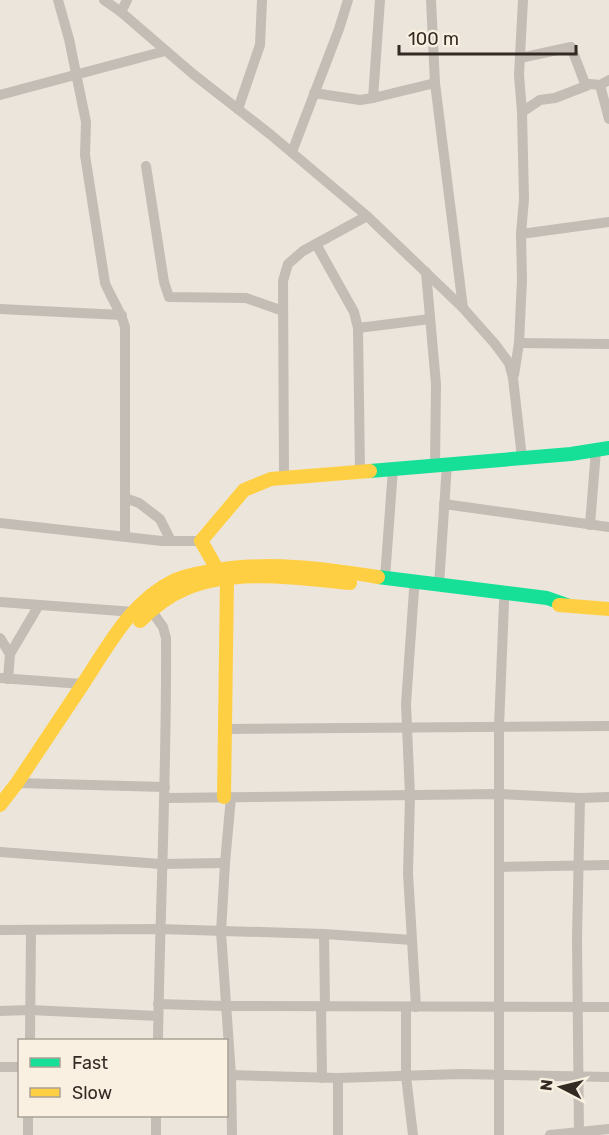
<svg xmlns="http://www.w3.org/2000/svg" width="609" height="1135" viewBox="0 0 609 1135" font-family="Rubik,sans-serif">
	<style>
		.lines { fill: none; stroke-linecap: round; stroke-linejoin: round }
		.street { stroke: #c4bdb5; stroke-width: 10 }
		.fast { stroke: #16e098; stroke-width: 14 }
		.slow { stroke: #ffcf43; stroke-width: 14 }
	</style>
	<rect width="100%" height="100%" fill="#ece5db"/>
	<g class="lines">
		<g class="street">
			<path d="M 58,0 L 69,39 L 86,122 L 85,155 L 105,283 C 111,298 121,311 125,327 L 125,536"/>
			<path d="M 104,0 L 121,12 L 193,74 L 271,135 L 367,216 L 463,308 L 495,344 L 509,363 L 513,378 L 522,458"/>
			<path d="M 431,0 L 435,83 L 463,308"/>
			<path d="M 121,12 L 127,0"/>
			<path d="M 520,58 L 571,47 L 586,86 L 590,84 L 600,85 L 609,80"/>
			<path d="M 600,85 L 609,119"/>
			<path d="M 314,93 L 360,100 L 373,98 L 435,83"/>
			<path d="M 0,95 L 165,51"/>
			<path d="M 373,98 L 380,0"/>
			<path d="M 238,109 L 260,45 L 262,0"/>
			<path d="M 522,112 L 540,100 L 555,98 L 586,86"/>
			<path d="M 292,152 L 339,29 L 348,0"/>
			<path d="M 146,166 L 164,282 L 169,297 L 246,298 L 283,311"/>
			<path d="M 521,234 L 609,222"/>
			<path d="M 316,244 L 354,312 L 358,328 L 360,472"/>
			<path d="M 426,272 L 436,384 L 435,465"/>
			<path d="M 0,309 L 122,315"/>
			<path d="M 358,328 L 430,319"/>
			<path d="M 519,343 L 609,344"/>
			<path d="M 514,375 L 519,343 L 522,280 L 521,234 L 524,199 L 522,112 L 519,75 L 523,0"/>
			<path d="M 284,478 L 283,281 L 288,264 L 303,251 L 367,216"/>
			<path d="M 125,498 L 139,503 L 160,519 L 171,541"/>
			<path d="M 444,504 L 609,527"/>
			<path d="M 0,523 L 162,541 L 201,541"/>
			<path d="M 590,525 L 596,450"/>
			<path d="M 385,578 L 393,469"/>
			<path d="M 439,585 L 447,464"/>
			<path d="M 414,590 L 406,704 L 410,796 L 408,873 L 416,1007"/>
			<path d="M 0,602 L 134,612"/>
			<path d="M 151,610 L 163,627 L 166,638 C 167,772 160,906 158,1040"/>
			<path d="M 0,638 L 10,654"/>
			<path d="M 0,678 L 82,684"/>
			<path d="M 8,679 L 10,654 L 39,605"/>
			<path d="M 226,729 L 609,726"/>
			<path d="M 17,783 L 165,787"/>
			<path d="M 231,797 L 225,863 L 221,932 L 231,1075 L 232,1135"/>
			<path d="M 165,798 L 499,794 L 580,798 L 609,797"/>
			<path d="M 0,852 L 161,864 L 225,863"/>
			<path d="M 499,867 L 609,865"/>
			<path d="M 0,930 L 160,929 L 324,934 L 412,940"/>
			<path d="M 324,934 L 325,1007"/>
			<path d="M 158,1004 L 225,1006 L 609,1007"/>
			<path d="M 321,1006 L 322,1078"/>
			<path d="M 406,1007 L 406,1076 L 413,1135"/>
			<path d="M 0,1011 L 30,1010 L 158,1016"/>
			<path d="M 30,1040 L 31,930"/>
			<path d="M 0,1067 L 20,1067"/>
			<path d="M 231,1075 L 338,1078 L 460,1074 L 609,1077"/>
			<path d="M 338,1078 L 338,1135"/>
			<path d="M 28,1135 L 28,1116"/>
			<path d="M 156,1135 L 156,1116"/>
			<path d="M 499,1135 L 499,727 L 504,602"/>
			<path d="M 550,1135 L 609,1129"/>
			<path d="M 579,1135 L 577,938 L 580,798"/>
		</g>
		<g class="fast">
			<path d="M 370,471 L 571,454 L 609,448"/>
			<path d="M 378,577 L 547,598 L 567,605"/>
		</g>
		<g class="slow">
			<path d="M 559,605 L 609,609"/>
			<path d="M 140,621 C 153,608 168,596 185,589 C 232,568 300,578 350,583"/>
			<path d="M 224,797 L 227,580 L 217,569 L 201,541 L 244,490 L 271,479 L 370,471"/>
			<path d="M 0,805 L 17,783 C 39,750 61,717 83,684 C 109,645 130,602 175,580 C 186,575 199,573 211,571 C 267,561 322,568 378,577"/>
		</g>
	</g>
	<rect x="18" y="1039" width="210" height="78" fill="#f9f0e1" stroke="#aaa195" stroke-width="1.5"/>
	<rect x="30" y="1058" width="30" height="9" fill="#16e098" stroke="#aaa195" stroke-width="1.5"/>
	<text x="72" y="1069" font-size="18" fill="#332a24">Fast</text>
	<rect x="30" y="1088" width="30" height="9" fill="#ffcf43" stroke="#aaa195" stroke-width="1.5"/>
	<text x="72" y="1099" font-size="18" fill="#332a24">Slow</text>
	<g transform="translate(561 1087) rotate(277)" stroke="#f9f0e1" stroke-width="4.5" paint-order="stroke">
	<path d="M0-4.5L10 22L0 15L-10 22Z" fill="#332a24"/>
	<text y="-9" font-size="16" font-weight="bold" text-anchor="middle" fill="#332a24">N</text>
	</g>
	<path d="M399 45v9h177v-9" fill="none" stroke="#332a24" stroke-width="3"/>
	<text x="408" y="45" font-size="18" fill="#332a24" stroke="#f9f0e1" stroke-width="4.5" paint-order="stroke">100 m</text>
</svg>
